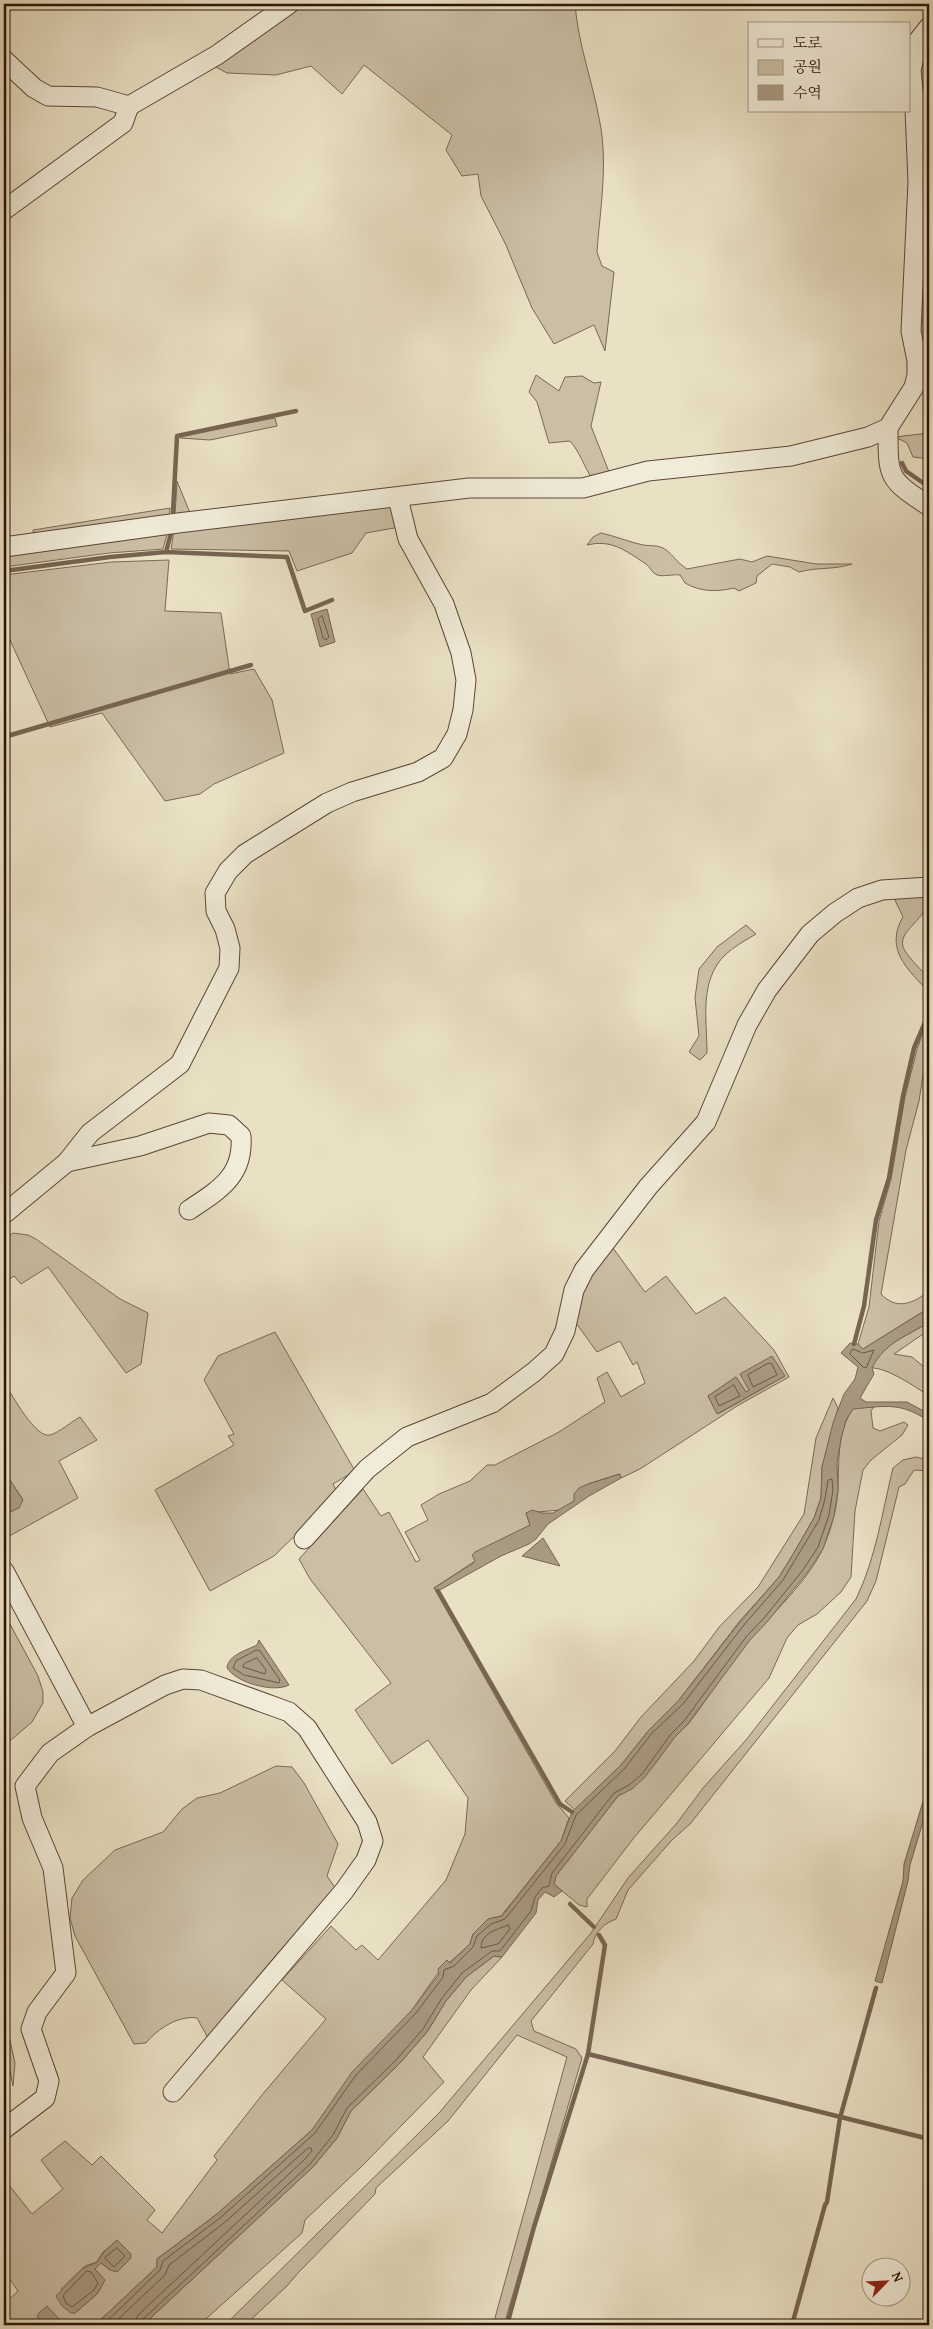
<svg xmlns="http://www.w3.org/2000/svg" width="933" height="2329" viewBox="0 0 933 2329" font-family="'Gentium Book Plus','Noto Serif KR',serif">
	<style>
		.green { fill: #cabea5; stroke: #7a6856; fill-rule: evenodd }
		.water { fill: #a99b84; stroke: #776552 }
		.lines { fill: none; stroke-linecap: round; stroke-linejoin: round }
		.shore { stroke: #6a5746; stroke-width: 1 }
		.stream { stroke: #776552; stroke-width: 4.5 }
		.minor-casing { stroke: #5b4636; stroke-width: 21 }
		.minor { stroke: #f1ecd9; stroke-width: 19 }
	</style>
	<rect width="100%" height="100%" fill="#eae1c5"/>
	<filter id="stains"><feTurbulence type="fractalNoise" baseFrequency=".004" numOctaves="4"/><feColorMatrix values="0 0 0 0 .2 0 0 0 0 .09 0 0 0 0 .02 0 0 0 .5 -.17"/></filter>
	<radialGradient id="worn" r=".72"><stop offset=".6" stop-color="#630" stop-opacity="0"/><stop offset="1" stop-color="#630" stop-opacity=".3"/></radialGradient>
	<g class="green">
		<path d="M 296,4 L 575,4 C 578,44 593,83 600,123 C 608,165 600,210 597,252 L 602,266 L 614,272 L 605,351 L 594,325 L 554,344 L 532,308 L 505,243 L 481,196 L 478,174 L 462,176 L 446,150 L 452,135 L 364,65 L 342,94 L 311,66 L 276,75 L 227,73 L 212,65 Z"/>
		<path d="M 929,220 L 929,346 L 923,347 L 918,337 Z"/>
		<path d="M 536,375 L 559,391 L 565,377 L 582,376 L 594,383 L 601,382 L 591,426 L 611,477 L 593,480 C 584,467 580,452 570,441 L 549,443 L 537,402 L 529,392 Z"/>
		<path d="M 275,418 L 277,426 L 210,440 L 180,438 L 184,435 Z"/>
		<path d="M 929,433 L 929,459 L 913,457 L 907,443 L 895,437 Z"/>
		<path d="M 177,481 L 190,513 L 175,516 Z"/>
		<path d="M 393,504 L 400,527 L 366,533 L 352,553 L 297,571 L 289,551 L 171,549 L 174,531 Z"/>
		<path d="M 170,508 L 169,519 L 34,539 L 33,530 Z"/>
		<path d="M 168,531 L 163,549 L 109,553 L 4,567 L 4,554 Z"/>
		<path d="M 601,533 C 615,536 629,542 643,545 C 650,546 657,545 663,548 C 672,553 676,562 687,569 L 740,559 L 752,562 L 767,556 L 816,564 L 852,564 C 834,570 817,567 799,572 L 790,567 L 772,564 L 757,576 L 756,583 L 739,591 L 734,588 C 718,592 700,592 685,583 L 680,575 C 673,574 663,577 657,575 C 652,573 650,567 646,564 C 626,551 612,539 587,545 L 593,537 Z"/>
		<path d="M 169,560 L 165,611 L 221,613 L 230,674 L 254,669 L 272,700 L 284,753 L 214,784 L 200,794 L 165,801 L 102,713 L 50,727 L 4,627 L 4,575 L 111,562 Z"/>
		<path d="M 927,893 C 933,920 892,930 905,951 C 911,960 921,970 929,978 L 929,992 C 908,970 884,949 903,917 L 893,896 Z"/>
		<path d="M 746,925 L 756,934 C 746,940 733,947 724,956 C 699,982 707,1020 707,1053 L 700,1060 L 689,1052 L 699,1036 L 695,998 L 699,969 L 717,947 Z"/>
		<path d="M 929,1017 L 929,1037 L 919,1101 L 906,1150 L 881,1294 C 897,1311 914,1303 929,1291 L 929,1308 L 863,1349 L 858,1344 L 869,1307 L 879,1221 L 891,1179 L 905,1097 L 917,1049 Z"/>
		<path d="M 13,1233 L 28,1235 L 36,1239 L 120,1299 L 148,1313 L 141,1364 L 126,1373 L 48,1267 L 21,1284 L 14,1276 L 4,1283 L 4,1240 Z"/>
		<path d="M 613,1248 L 645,1292 L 666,1276 L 696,1314 L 725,1297 L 774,1350 L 789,1377 L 737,1406 L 640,1469 L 621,1478 L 619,1474 L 588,1484 L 574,1501 L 560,1510 L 526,1513 L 530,1525 L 434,1588 L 556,1803 L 569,1818 L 561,1841 L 501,1916 L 488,1919 L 473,1934 L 470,1944 L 449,1963 L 447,1960 L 412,2010 L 312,2130 L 217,2214 L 157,2259 L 157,2267 L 95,2325 L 60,2325 L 62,2322 L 43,2323 L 48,2325 L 4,2325 L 4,2304 L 18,2291 L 4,2271 L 4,2187 L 8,2184 L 32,2214 L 63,2189 L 41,2160 L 65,2141 L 92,2165 L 101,2156 L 155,2210 L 147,2220 L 162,2233 L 217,2160 L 214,2156 L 262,2095 L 326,2019 L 282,1980 L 331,1926 L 356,1950 L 362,1945 L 378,1960 L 446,1880 L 465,1834 L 468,1798 L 428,1740 L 392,1764 L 355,1710 L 391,1683 L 310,1579 L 299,1559 L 363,1489 L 381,1516 L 389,1512 L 416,1562 L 420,1560 L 405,1532 L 428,1520 L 421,1505 L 439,1494 L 470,1481 L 487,1465 L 495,1465 L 559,1432 L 605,1402 L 597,1378 L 607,1372 L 621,1397 L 645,1383 L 637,1362 L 633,1365 L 620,1341 L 597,1352 L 576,1323 L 580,1286 ZM 785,1376 L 718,1414 L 708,1396 L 736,1377 L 746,1392 ZM 117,2241 L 131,2254 L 110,2270 L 101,2263 L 95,2269 L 103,2284 L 97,2294 L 75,2313 L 61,2289 L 85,2266 L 97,2262 L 103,2252 Z"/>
		<path d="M 929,1322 L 929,1330 L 894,1354 L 912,1357 L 929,1371 L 929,1396 C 916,1387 886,1367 871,1368 C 885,1342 906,1337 929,1322 Z"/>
		<path d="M 275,1332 L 355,1471 L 333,1484 L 338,1494 L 274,1556 L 210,1591 L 155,1490 L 234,1445 L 228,1436 L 234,1434 L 204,1380 L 218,1356 Z"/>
		<path d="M 5,1384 C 12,1395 36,1439 50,1435 C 60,1432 71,1422 80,1417 L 97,1440 L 59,1461 L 78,1498 L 4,1539 L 4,1515 L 23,1500 L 4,1471 Z"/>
		<path d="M 833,1398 L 838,1408 L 822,1467 L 821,1498 L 814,1518 L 792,1556 L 779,1577 L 739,1622 L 679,1700 L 649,1730 L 621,1765 L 575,1810 L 565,1801 L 615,1751 L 641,1717 L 694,1661 L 720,1626 L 758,1587 L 804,1514 L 816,1438 Z"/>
		<path d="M 874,1407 L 871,1411 L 873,1428 L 880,1431 L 904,1422 L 908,1425 L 902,1435 L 871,1460 L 863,1470 L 855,1511 L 851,1577 L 841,1592 L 817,1614 L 798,1625 L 787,1638 L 769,1678 L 633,1839 L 587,1899 L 587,1907 L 579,1905 L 554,1884 L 556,1876 L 618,1796 C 644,1783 656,1762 673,1739 C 677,1733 684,1729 689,1723 C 710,1696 727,1666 749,1640 C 772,1614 809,1580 823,1548 C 831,1530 837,1509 838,1489 C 839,1460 837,1433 853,1408 Z"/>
		<path d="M 916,1457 L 929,1460 L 929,1471 L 914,1470 L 905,1484 L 899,1487 L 876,1581 L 867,1601 L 690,1824 L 672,1840 L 628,1890 L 616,1919 C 605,1923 595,1931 593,1944 L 531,2021 L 534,2031 L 576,2049 L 582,2058 L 504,2325 L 493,2325 L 567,2057 L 517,2035 L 448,2121 L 376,2188 L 375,2194 L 298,2273 L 287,2286 L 245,2325 L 225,2325 L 439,2113 L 591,1933 L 628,1878 L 677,1823 L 703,1788 L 746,1740 L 856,1599 C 876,1558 882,1513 893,1468 L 903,1460 Z"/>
		<path d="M 4,1613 L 38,1676 L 43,1692 L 43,1703 L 32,1722 L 4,1746 Z"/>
		<path d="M 276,1766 L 292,1767 L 304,1783 L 338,1844 L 327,1876 L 336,1889 L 208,2038 L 197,2018 C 179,2015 157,2029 146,2043 L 134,2044 L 75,1936 L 70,1918 L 72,1898 L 83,1880 L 115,1850 L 163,1832 L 182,1809 L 197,1798 L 220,1793 Z"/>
		<path d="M 494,1956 L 502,1957 L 471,1990 L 423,2057 L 444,2082 L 362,2166 L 305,2220 L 302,2233 L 199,2325 L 143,2325 L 313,2167 L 337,2138 L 351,2111 L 400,2063 L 427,2032 L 446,2001 L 466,1977 Z"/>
		<path d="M 4,2014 L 15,2063 L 13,2086 L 4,2041 Z"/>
	</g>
	<g class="water">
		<path d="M 327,609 L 335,642 L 320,647 L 311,614 Z"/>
		<path d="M 929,1308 L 929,1322 C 906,1337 885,1342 872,1368 L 874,1374 L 860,1398 L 866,1402 L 907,1402 L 929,1414 L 929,1421 C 900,1402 887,1406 853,1409 L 846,1420 L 841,1439 L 837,1463 L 838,1490 L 834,1516 L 823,1549 L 807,1573 L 767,1622 L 750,1640 L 687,1725 L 675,1737 L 645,1777 L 632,1789 L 618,1796 L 556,1876 L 554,1884 L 562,1891 L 554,1897 L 545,1892 L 538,1900 L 536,1913 L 502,1957 L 494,1956 L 466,1977 L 446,2001 L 427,2032 L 400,2063 L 351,2111 L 337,2138 L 313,2167 L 143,2325 L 95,2325 L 157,2267 L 157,2259 L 217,2214 L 312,2130 L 352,2072 L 412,2010 L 439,1974 L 438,1969 L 447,1960 L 450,1963 L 470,1944 L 473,1934 L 488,1919 L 502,1916 L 561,1841 L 572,1812 L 621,1765 L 649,1730 L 679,1700 L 740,1622 L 779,1577 L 792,1556 L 814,1518 L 821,1498 L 822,1467 L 833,1423 L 844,1394 L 855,1379 L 858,1367 L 841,1353 L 850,1343 L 858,1344 L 863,1349 Z"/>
		<path d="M 772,1356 L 785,1376 L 717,1414 L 708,1396 L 736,1377 L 746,1392 L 749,1390 L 740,1374 Z"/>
		<path d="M 4,1471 L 23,1500 L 19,1508 L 4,1515 Z"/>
		<path d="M 620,1474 L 621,1478 L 589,1496 L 548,1524 L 536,1539 L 529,1544 L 501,1556 L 438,1591 L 434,1588 L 472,1564 L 475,1561 L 472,1555 L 475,1552 L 530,1525 L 526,1513 L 532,1510 L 542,1513 L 553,1513 L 574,1501 L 574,1494 L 579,1488 L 588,1484 Z"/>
		<path d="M 543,1538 L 560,1566 L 522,1556 Z"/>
		<path d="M 259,1640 L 289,1685 C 273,1693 237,1683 227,1668 C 228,1655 247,1650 257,1645 Z"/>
		<path d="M 929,1782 L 929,1802 L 910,1865 L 908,1881 L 882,1983 L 875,1981 L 903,1881 L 904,1864 Z"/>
		<path d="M 117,2240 L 131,2254 L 131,2258 L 117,2272 L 110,2270 L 101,2263 L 95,2269 L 105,2280 L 97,2294 L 75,2313 L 71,2313 L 62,2306 L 56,2296 L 82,2269 L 97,2262 L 104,2252 Z"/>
		<path d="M 47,2306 L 62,2322 L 60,2325 L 48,2325 L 37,2317 L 39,2313 Z"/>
	</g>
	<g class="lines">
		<g class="shore">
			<path d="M 322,616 L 329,637 L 326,640 L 323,638 L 318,619 Z"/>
			<path d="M 853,1349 L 863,1353 L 874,1350 L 866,1368 L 863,1367 L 850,1354 Z"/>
			<path d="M 769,1363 L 772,1364 L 777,1375 L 753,1387 L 748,1375 Z"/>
			<path d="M 734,1385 L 740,1396 L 719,1406 L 715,1397 Z"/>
			<path d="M 257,1650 L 260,1651 L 280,1680 L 279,1683 L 244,1675 L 233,1668 L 236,1661 Z"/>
			<path d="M 257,1658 L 266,1670 L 265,1674 L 243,1667 L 244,1664 Z"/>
			<path d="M 508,1925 L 510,1929 L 498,1944 L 481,1948 C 481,1933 496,1930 508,1925 Z"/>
			<path d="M 117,2248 L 125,2256 L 114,2267 L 105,2258 Z"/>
			<path d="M 87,2271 L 91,2272 L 98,2283 L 94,2290 L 72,2307 L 66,2303 L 63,2296 Z"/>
			<path d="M 103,2325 L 160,2270 L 163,2261 L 220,2218 L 315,2133 L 356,2075 L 416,2013 L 443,1977 L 444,1970 L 454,1966 L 473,1947 L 477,1936 L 491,1924 L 505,1919 L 565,1844 L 576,1815 L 625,1768 L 652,1733 L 683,1704 L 743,1626 L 783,1580 L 819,1520 L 825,1499 L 828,1480 L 832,1479 L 833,1490 L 829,1515 L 818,1547 L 803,1570 L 764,1618 L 746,1637 L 684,1721 L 671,1734 L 642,1774 L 629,1785 L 614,1793 L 552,1873 L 549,1886 L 542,1888 L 535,1897 L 531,1911 L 500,1951 L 492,1951 L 462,1973 L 442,1998 L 423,2029 L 396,2060 L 347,2108 L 333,2135 L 310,2164 L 142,2320 L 140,2325"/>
			<path d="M 112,2325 L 165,2275 L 169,2265 L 224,2223 L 308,2148 L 311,2148 L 312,2151 L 305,2159 L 138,2315 L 134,2325"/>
		</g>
		<g class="stream">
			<path d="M 923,282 L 929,203"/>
			<path d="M 902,463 L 906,471 L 929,487"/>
			<path d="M 173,512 L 177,436 L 296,411"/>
			<path d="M 166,552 L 171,533"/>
			<path d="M 4,571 L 110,557 L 166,552 L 287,557 L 305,611 L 332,600"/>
			<path d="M 4,737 L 251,665"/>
			<path d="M 854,1344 L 864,1306 L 876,1220 L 889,1178 L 903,1096 L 914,1048 L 929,1013"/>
			<path d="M 438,1591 L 560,1804 L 572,1812"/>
			<path d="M 570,1904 L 594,1927"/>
			<path d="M 588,2054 L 929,2139"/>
			<path d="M 507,2325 L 534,2227 L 588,2054 L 605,1945 L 599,1935"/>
			<path d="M 792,2325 L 825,2205 L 827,2202 L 840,2118 L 876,1988"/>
		</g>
		<defs>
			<g id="minor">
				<path d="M 4,60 L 34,88 L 48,96 L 97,97 L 129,106 L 217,55 L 289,4"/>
				<path d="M 4,210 L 123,123 L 129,106"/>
				<path d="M 888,428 C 888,477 887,479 929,506"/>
				<path d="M 4,547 L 178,523 L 469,488 L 583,488 L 648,471 L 791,456 L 868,437 L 888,428 L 914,387 L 917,375 L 917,361 L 911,331 L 918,182 L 915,109 L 911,70 L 918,41 L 929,27"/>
				<path d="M 67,1162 L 140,1146 L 209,1123 L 229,1125 L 241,1136 C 244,1176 219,1190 189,1210"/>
				<path d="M 4,1214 L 67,1162 L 90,1133 L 180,1064 L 229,968 L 230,948 L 225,929 L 216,911 L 215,893 L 228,871 L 245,854 L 327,803 L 352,792 L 418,772 L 443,758 L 457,734 L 463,710 L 466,680 L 461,653 L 444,604 L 408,539 L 398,498"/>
				<path d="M 304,1539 L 367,1469 L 407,1437 L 492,1403 L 534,1372 L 554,1354 L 565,1331 L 574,1290 L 584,1270 L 648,1187 L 706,1122 L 747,1025 L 767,990 L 810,934 L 835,913 L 858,898 L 882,890 L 929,887"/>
				<path d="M 4,1571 L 87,1727"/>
				<path d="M 4,2129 L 45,2098 L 49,2081 L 31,2029 L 37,2012 L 66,1973 L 53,1868 L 32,1818 L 25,1786 L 50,1753 L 87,1727 L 165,1685 L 183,1679 L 201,1680 L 289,1712 L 307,1728 L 367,1822 L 373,1841 L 366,1860 L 344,1891 L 173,2092"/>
			</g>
		</defs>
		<use href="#minor" class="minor-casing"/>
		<use href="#minor" class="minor"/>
	</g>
	<rect width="933" height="2329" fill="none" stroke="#eae1c5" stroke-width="20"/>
	<rect x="5" y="5" width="923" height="2319" fill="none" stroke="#2b1307" stroke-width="2.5"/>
	<rect x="10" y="10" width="913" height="2309" fill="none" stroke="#2b1307"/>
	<rect x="748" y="22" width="162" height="90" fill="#f1ecd9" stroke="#a29585"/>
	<rect x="758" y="39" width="25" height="8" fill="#f1ecd9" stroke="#a29585"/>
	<text x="793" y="48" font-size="15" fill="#2b1307">도로</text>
	<rect x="758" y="60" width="25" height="15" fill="#cabea5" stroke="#a29585"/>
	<text x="793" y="72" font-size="15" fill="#2b1307">공원</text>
	<rect x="758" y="85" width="25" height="15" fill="#a99b84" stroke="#a29585"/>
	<text x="793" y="98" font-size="15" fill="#2b1307">수역</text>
	<g transform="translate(886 2282) rotate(66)"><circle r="24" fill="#f1ecd9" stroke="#a29585"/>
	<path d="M0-4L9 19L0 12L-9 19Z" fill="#8f2418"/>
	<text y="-8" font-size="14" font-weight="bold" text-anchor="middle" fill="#2b1307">N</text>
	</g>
	<rect width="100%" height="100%" filter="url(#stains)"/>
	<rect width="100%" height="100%" fill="url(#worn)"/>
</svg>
